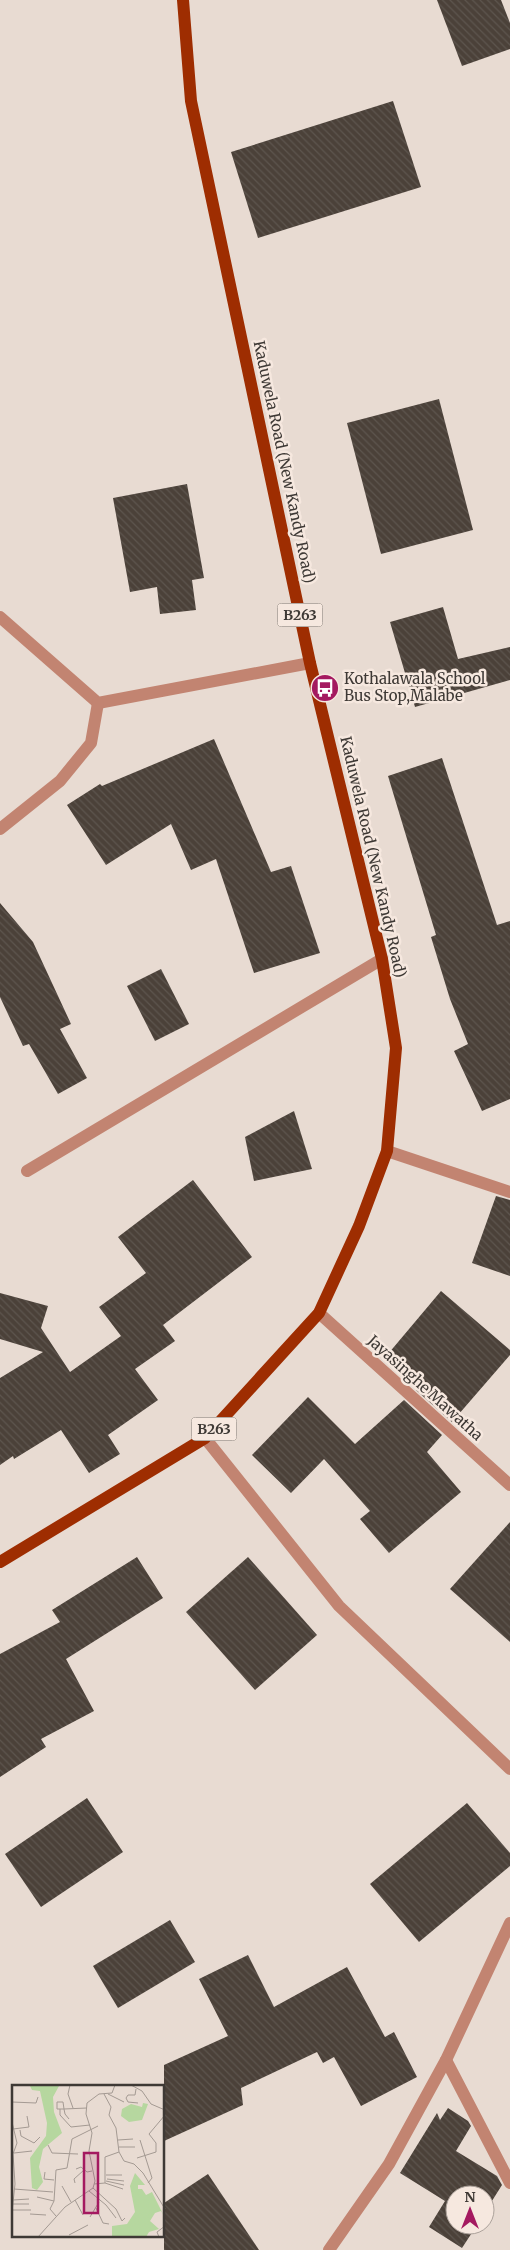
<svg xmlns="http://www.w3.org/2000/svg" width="510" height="2250" viewBox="0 0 510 2250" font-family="Merriweather,serif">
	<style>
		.building { fill: url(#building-back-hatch) }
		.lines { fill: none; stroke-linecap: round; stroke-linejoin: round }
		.minor { stroke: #c28471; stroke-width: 12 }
		.major { stroke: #9e2d01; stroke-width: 12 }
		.labels { text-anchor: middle; stroke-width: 5; stroke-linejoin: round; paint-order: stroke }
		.shield { fill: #f6e8df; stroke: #756e68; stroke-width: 1 }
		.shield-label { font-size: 14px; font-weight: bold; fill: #3e3935 }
		.street-label { font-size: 15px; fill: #3e3935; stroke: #f6e8df }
		.poi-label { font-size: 15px; fill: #3e3935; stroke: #f6e8df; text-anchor: start }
		.inset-road { fill: none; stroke: #a49a93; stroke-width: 1 }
		.view { fill: #a41960; fill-opacity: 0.15; stroke: #a41960; stroke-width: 2.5 }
		.inset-edge { fill: none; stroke: #3e3935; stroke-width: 2.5 }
	</style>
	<defs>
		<pattern id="building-back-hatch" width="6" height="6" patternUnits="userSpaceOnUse" patternTransform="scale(1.25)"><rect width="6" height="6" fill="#4b4139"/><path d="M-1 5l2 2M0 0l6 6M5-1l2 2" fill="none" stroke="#5d554e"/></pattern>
	</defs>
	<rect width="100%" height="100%" fill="#e8dbd2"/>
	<g class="building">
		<path d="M 437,0 L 501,0 L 510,23 L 510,49 L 462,66 Z"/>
		<path d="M 393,101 L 421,187 L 258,238 L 231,152 Z"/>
		<path d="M 439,399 L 473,530 L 381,554 L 347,423 Z"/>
		<path d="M 187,484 L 204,578 L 192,580 L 196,610 L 160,614 L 157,587 L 130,592 L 113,498 Z"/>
		<path d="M 443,607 L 458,659 L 510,647 L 510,680 L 415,707 L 390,622 Z"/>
		<path d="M 214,739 L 271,872 L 291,866 L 320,953 L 254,973 L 216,859 L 191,870 L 171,824 L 106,865 L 67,805 L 100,784 L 102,786 Z"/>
		<path d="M 442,758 L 497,925 L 510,921 L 510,1099 L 482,1111 L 454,1051 L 468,1044 L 450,999 L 431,937 L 436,935 L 388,776 Z"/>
		<path d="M 0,903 L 33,942 L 71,1024 L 60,1029 L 87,1078 L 58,1094 L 29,1044 L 23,1046 L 0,997 Z"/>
		<path d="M 161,969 L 189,1024 L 155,1041 L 127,986 Z"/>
		<path d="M 294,1111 L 312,1169 L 254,1181 L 245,1137 Z"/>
		<path d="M 193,1180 L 252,1257 L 163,1325 L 175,1341 L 135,1369 L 158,1400 L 108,1435 L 120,1454 L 89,1473 L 61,1430 L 14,1459 L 13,1456 L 0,1465 L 0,1378 L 43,1352 L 0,1339 L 0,1293 L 48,1306 L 41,1328 L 70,1372 L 121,1336 L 99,1307 L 146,1273 L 118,1237 Z"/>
		<path d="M 496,1196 L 510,1200 L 510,1276 L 472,1263 Z"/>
		<path d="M 441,1291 L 510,1350 L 510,1355 L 452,1422 L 416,1390 L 423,1384 L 388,1354 Z"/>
		<path d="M 308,1397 L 355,1444 L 404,1400 L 442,1435 L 427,1452 L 461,1492 L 389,1553 L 360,1519 L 370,1511 L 324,1459 L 291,1493 L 252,1455 Z"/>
		<path d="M 510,1522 L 510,1642 L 450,1589 Z"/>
		<path d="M 137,1557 L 163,1598 L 66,1659 L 94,1711 L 41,1739 L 46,1747 L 0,1777 L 0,1654 L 60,1622 L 52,1610 Z"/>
		<path d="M 248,1557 L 317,1635 L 255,1690 L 186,1612 Z"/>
		<path d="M 87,1798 L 123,1852 L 41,1907 L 5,1854 Z"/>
		<path d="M 467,1803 L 510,1853 L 510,1866 L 419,1942 L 370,1884 Z"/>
		<path d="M 170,1920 L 195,1962 L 118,2008 L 93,1966 Z"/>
		<path d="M 248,1955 L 274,2007 L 347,1967 L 385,2037 L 394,2032 L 417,2077 L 361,2106 L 334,2057 L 323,2063 L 317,2052 L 241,2088 L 243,2105 L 164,2141 L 164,2065 L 228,2036 L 199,1979 Z"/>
		<path d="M 448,2108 L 468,2121 L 471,2126 L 456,2151 L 497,2176 L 502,2185 L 485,2212 L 485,2195 L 455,2195 L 455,2225 L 477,2225 L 462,2248 L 429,2227 L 445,2201 L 400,2173 L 437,2113 L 440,2120 Z"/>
		<path d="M 208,2174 L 259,2250 L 164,2250 L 164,2203 Z"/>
	</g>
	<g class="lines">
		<g class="minor">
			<path d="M 0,617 L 98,703 L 310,663"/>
			<path d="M 0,829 L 60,781 L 91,743 L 98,703"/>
			<path d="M 387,1151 L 510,1192"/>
			<path d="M 27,1171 L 382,959"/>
			<path d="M 319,1313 L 510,1485"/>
			<path d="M 205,1438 L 339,1606 L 510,1769"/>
			<path d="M 446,2060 L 510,2183"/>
			<path d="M 329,2250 L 389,2164 L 446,2060 L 510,1923"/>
		</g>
		<path class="major" d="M 0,1562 L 205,1438 L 319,1313 L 359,1226 L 387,1151 L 396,1048 L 382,959 L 310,663 L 191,101 L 183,0"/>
	</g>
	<defs>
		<symbol id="bus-disc" viewBox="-11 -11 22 22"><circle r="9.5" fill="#a41960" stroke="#f6e8df"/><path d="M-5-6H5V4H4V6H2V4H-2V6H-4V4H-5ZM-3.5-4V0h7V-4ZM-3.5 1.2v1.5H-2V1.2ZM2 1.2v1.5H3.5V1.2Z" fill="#fff"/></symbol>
	</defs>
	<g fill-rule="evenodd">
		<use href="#bus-disc" x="309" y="672" width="32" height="32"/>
	</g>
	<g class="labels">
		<g class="shield">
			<rect x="277.5" y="603.5" width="45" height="23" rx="4"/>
			<rect x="191.5" y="1417.5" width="45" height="23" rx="4"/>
		</g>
		<g class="shield-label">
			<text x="300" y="620">B263</text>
			<text x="214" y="1434">B263</text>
		</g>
		<g class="street-label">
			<text transform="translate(284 462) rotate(78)" y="5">Kaduwela Road (New Kandy Road)</text>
			<text transform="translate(373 857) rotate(77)" y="5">Kaduwela Road (New Kandy Road)</text>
			<text transform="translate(425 1388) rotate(42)" y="5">Jayasinghe Mawatha</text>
		</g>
		<g class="poi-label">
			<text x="344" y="684">Kothalawala School<tspan x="344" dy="17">Bus Stop,Malabe</tspan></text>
		</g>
	</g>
	<g transform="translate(12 2085)">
		<rect width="152" height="152" fill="#e8dbd2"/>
		<path d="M 18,1 L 47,1 L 41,12 L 42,27 L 50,48 L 31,64 L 27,82 L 31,97 L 25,105 L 20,103 L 18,73 L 34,51 L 35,38 L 28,6 L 20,5 Z" fill="#b6d79f"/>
		<path d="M 131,18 L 136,19 L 130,35 L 117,37 L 109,31 L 110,24 L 119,19 L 130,22 Z" fill="#b6d79f"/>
		<path d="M 123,88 L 133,100 L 126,100 L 126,104 L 130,104 L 134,110 L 140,107 L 152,131 L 149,126 L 143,128 L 138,136 L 147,144 L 137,147 L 134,152 L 100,152 L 100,141 L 115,139 L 123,127 L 118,101 Z" fill="#b6d79f"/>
		<path class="inset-road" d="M 58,0 L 56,9 L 61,23M 119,0 L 130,6 L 139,19 L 153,25M 124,4 L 123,10 L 116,10 L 114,13 L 116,17 L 126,18M 96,9 L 112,17M 0,17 L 24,18 L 26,12M 48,24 L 48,30 L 59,42 L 78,40M 57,34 L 53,29 L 52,24 L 51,17 L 45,17 L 45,24 L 52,24 L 75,23M 0,37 L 5,58 L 1,69 L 3,99 L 0,127M 1,44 L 17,42 L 15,31M 8,45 L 9,51 L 22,58 L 28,52M 106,55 L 121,54M 128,55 L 140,93 L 136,98M 36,60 L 40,68 L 66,69M 107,62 L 123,62M 107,67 L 112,76 L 122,79 L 131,88 L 153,124M 2,68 L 20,66M 125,73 L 144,67 L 144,58 L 137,49 L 153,30M 64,84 L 69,82 L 75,87 L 80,86M 33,87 L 32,94 L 42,95M 94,90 L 110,90M 95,94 L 112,96M 94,96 L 112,100M 63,98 L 62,94 L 72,85M 93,98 L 111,104M 82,99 L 93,98 L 93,72 L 107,67 L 104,43 L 97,30 L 99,22 L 92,9M 50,101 L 59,117M 81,103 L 104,124 L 110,136 L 113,133M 2,104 L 41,107M 77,106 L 94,120 L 104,133M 25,112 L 42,116M 1,115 L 17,114M 63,115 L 71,130M 1,119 L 17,119M 84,123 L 91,138 L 97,139M 0,125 L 19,125M 18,129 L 34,130M 44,131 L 38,124 L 42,116 L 44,85 L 55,83 L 60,54 L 86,41M 78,132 L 87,117M 57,150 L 76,140M 26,152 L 53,122 L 81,103 L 83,96 L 77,66 L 80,48 L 74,29 L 75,18 L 87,9 L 100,8 L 103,0M 147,152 L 145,147 L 153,141"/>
		<path class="view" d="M 72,68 L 86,68 L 86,128 L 72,128 Z"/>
		<rect width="152" height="152" class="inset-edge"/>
	</g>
	<g transform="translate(470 2210)"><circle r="24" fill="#f6e8df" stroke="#aca29b"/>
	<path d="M0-4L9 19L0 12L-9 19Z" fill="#a41960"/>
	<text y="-8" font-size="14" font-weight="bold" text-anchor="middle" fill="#3e3935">N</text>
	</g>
</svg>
